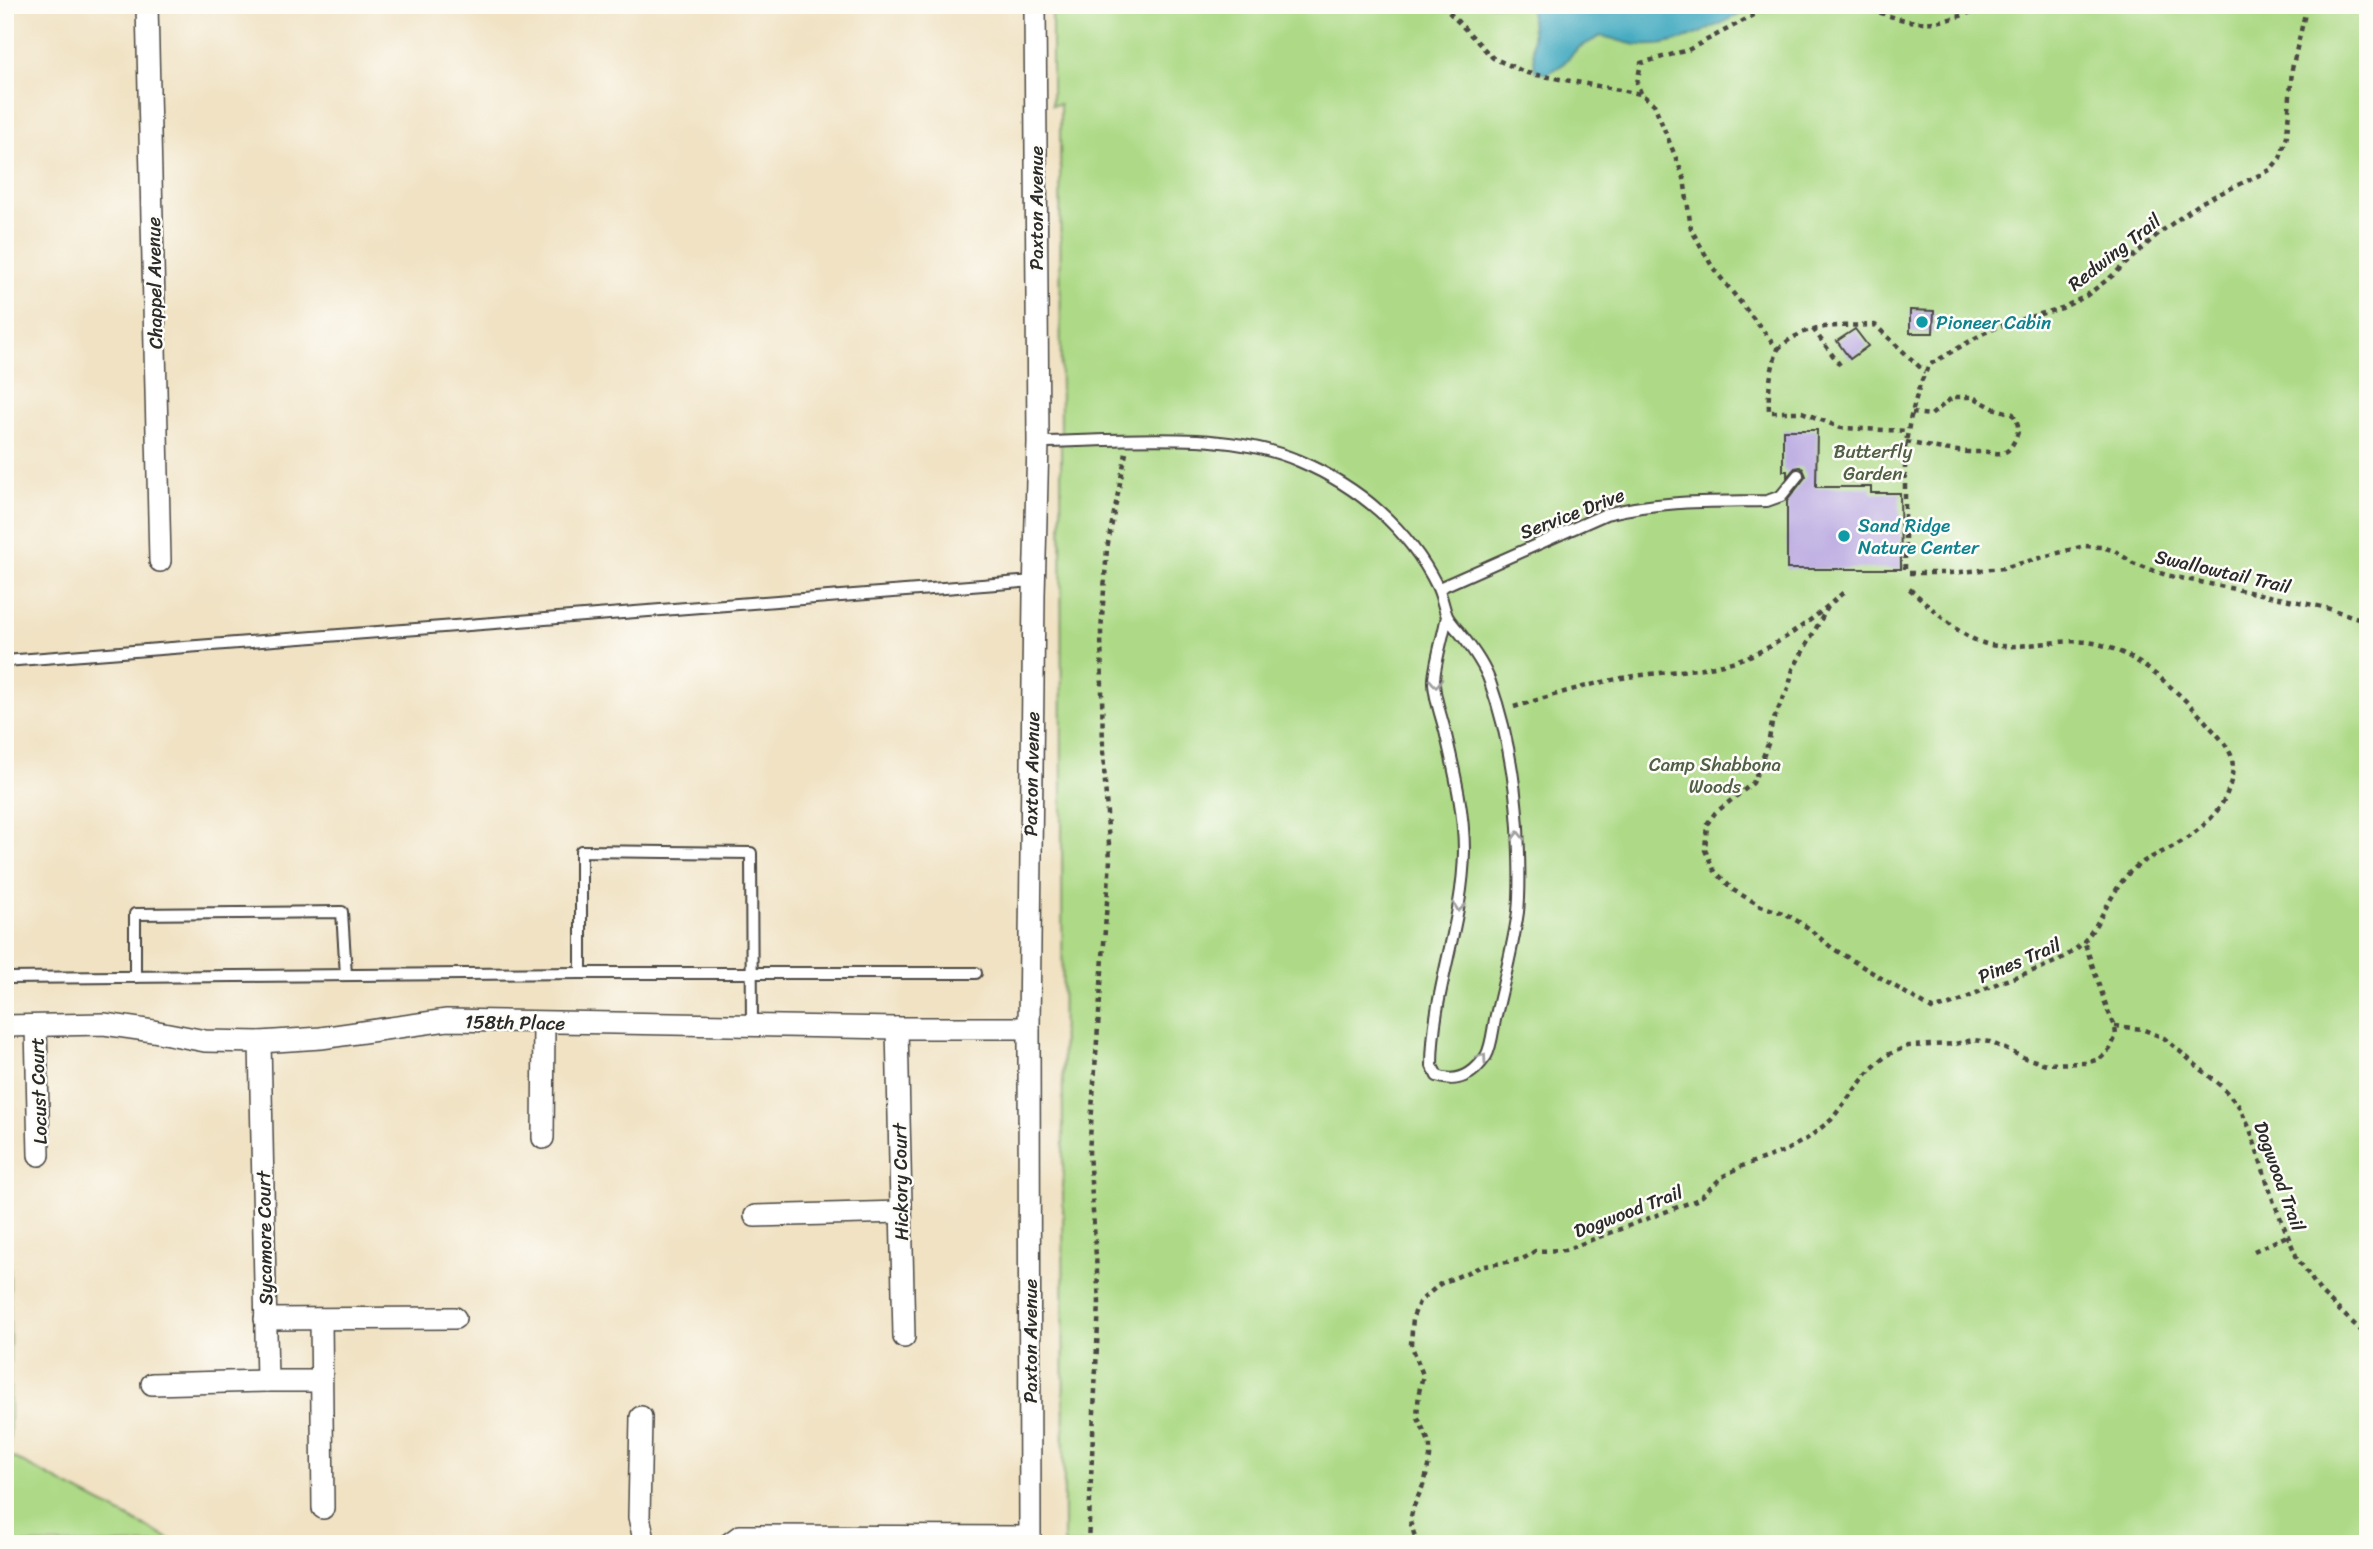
<svg xmlns="http://www.w3.org/2000/svg" width="2373" height="1549" viewBox="0 0 2373 1549" font-family="Sriracha,sans-serif">
	<style>
		.green { fill: #aeda87; stroke: #6c8259; stroke-width: 2 }
		.water { fill: #3fa9bf; stroke: #356a75; stroke-width: 2 }
		.building { fill: #b2a0df }
		.lines { fill: none; stroke-linecap: round; stroke-linejoin: round }
		.lane-casing { stroke: #494642; stroke-width: 14 }
		.street-casing { stroke: #494642; stroke-width: 24 }
		.path { stroke: #494642; stroke-width: 4.5; stroke-dasharray: 5 5; stroke-linecap: butt }
		.lane { stroke: #fff; stroke-width: 10 }
		.street { stroke: #fff; stroke-width: 21 }
		.oneway { stroke: #a0a0a0 }
		.culture-dot { fill: #0f9aa8; stroke: #fdfcf7; stroke-width: 2.5 }
		.labels { text-anchor: middle; stroke-width: 5; stroke-linejoin: round; paint-order: stroke }
		.street-label { font-size: 19px; fill: #2b2b2b; stroke: #fdfcf7 }
		.culture-label { font-size: 19px; fill: #0d838f; stroke: #fdfcf7; text-anchor: start }
		.park-label { font-size: 19px; fill: #526047; stroke: #fdfcf7 }
	</style>
	<rect width="100%" height="100%" fill="#fdfcf7"/>
	<filter id="ink" filterUnits="userSpaceOnUse"><feTurbulence type="fractalNoise" baseFrequency=".0143" numOctaves="2"/><feDisplacementMap in="SourceGraphic" scale="14" xChannelSelector="R" yChannelSelector="G"/><feConvolveMatrix kernelMatrix="1 2 1 2 8 2 1 2 1" color-interpolation-filters="sRGB"/></filter>
	<filter id="wash" filterUnits="userSpaceOnUse"><feTurbulence type="fractalNoise" baseFrequency=".00686" numOctaves="4" result="noise"/><feDisplacementMap in="SourceGraphic" scale="28" xChannelSelector="R" yChannelSelector="G"/><feGaussianBlur stdDeviation="1.57" result="paint"/><feColorMatrix in="noise" values="0 0 0 0 0 0 0 0 0 0 0 0 0 0 0 0 0 1.4 0 .05"/><feComposite in="paint" operator="in"/></filter>
	<g filter="url(#wash)">
		<rect width="100%" height="100%" fill="#f0e2c3"/>
		<g class="green">
			<path d="M 1052,5 L 2368,5 L 2368,1544 L 1064,1544 L 1060,104 L 1052,105 Z"/>
			<path d="M 5,1256 L 10,1256 L 10,1456 L 179,1544 L 5,1544 Z"/>
		</g>
		<path class="water" d="M 1530,5 L 1760,5 C 1722,21 1682,49 1639,45 C 1626,44 1613,38 1601,36 L 1578,48 L 1562,65 L 1547,74 L 1535,71 Z"/>
		<g id="blocks">
			<g class="building">
				<path d="M 1910,310 L 1934,311 L 1933,333 L 1910,333 Z"/>
				<path d="M 1855,329 L 1868,346 L 1850,359 L 1837,341 Z"/>
				<path d="M 1783,430 L 1817,430 L 1816,487 L 1871,487 L 1871,493 L 1900,493 L 1901,569 L 1787,569 L 1787,501 L 1806,476 L 1803,469 L 1800,467 L 1795,468 L 1787,477 L 1787,471 L 1783,471 Z"/>
			</g>
		</g>
	</g>
	<g filter="url(#ink)">
		<use href="#blocks" fill-opacity="0" stroke="#494642" stroke-width="2"/>
		<g class="lines">
			<defs>
				<g id="lane">
					<path d="M 1038,442 C 1117,441 1227,429 1299,461 C 1358,486 1408,528 1437,586 C 1442,596 1443,606 1447,616 C 1450,622 1456,628 1460,633 C 1472,648 1484,664 1490,682 C 1506,727 1515,779 1518,827 C 1519,855 1521,884 1518,912 C 1513,947 1504,981 1496,1015 C 1493,1027 1492,1046 1486,1056 C 1474,1074 1458,1084 1437,1076 L 1432,1066 C 1432,992 1463,925 1464,851 C 1464,810 1454,770 1445,731 C 1441,715 1433,694 1434,679 C 1436,658 1443,637 1447,616"/>
					<path d="M 1439,588 L 1606,514 C 1659,500 1712,502 1767,501 L 1781,496 L 1798,475"/>
					<path d="M 5,661 L 1034,581"/>
					<path d="M 581,973 L 581,851 L 751,853 L 752,1026"/>
					<path d="M 135,977 L 135,914 L 342,912 L 346,975"/>
					<path d="M 5,978 L 581,973 L 976,973"/>
				</g>
				<g id="street">
					<path d="M 147,5 L 160,561"/>
					<path d="M 5,1026 L 104,1024 L 153,1031 L 205,1041 L 260,1042 L 321,1038 L 447,1020 L 897,1028 L 1029,1028"/>
					<path d="M 36,1026 L 39,1155"/>
					<path d="M 897,1028 L 904,1337"/>
					<path d="M 260,1042 L 267,1381 L 321,1381"/>
					<path d="M 543,1138 L 544,1023"/>
					<path d="M 755,1216 L 901,1212"/>
					<path d="M 265,1319 L 455,1318"/>
					<path d="M 321,1319 L 323,1508"/>
					<path d="M 152,1384 L 267,1381"/>
					<path d="M 641,1417 L 639,1517 L 645,1544"/>
					<path d="M 729,1544 L 740,1536 L 1030,1537"/>
					<path d="M 1030,1544 L 1029,1028 L 1034,595 L 1038,442 L 1035,5"/>
				</g>
			</defs>
			<use href="#lane" class="lane-casing"/>
			<use href="#street" class="street-casing"/>
			<g class="path">
				<path d="M 1442,5 L 1493,58 L 1527,73 L 1641,94 L 1654,104 L 1684,178 L 1691,229 L 1713,268 L 1778,349 C 1770,371 1768,389 1769,412 L 1802,412 L 1841,428 L 1908,431"/>
				<path d="M 1861,5 C 1913,27 1936,29 1987,5"/>
				<path d="M 1641,93 L 1637,83 L 1641,63 L 1688,50 L 1773,5"/>
				<path d="M 1813,329 L 1840,365"/>
				<path d="M 1778,349 C 1808,321 1837,327 1875,325 L 1925,372"/>
				<path d="M 1906,442 C 1932,447 1957,453 1983,452 C 1990,451 1998,455 2005,452 C 2010,450 2012,445 2015,440 C 2020,429 2019,425 2013,414 L 1993,408 L 1973,397 L 1953,397 L 1931,415 L 1912,413"/>
				<path d="M 1905,569 L 1905,448 L 1910,420 L 1920,384 L 1929,365 L 1984,333 L 2008,323 L 2062,308 L 2086,296 L 2112,276 L 2159,233 L 2202,202 L 2270,170 L 2280,158 L 2287,136 L 2292,69 L 2307,5"/>
				<path d="M 1909,573 L 1951,573 L 2003,568 L 2084,546 L 2102,547 L 2115,551 L 2133,563 L 2166,575 L 2323,607 L 2368,621"/>
				<path d="M 1828,607 L 1793,669 L 1789,686 L 1772,723 L 1768,744 L 1753,783 L 1715,813 L 1707,824 L 1705,850 L 1714,870 L 1733,890 L 1761,906 L 1786,914 L 1807,927 L 1832,948 L 1932,1009 C 1956,1006 1974,993 1996,984 C 2025,972 2064,965 2085,940 C 2102,920 2111,893 2128,874 C 2142,860 2151,858 2168,849 C 2187,840 2210,823 2221,805 C 2229,793 2236,770 2231,755 C 2225,741 2214,732 2205,721 C 2178,691 2135,651 2094,643 C 2059,636 2014,653 1983,643 C 1956,635 1929,604 1907,587"/>
				<path d="M 1514,707 C 1550,696 1585,685 1622,678 C 1655,672 1690,672 1723,664 C 1770,654 1810,622 1845,591"/>
				<path d="M 2115,1026 L 2142,1029 L 2164,1038 L 2221,1086 L 2238,1105 L 2250,1129 L 2273,1200 L 2297,1258 L 2322,1294 L 2368,1337"/>
				<path d="M 2254,1251 L 2287,1236"/>
				<path d="M 1088,1544 L 1099,1302 L 1089,1152 L 1110,860 L 1103,752 L 1101,632 L 1107,548 L 1126,453"/>
				<path d="M 1420,1544 L 1415,1537 L 1410,1521 L 1413,1508 L 1425,1481 L 1430,1457 L 1430,1444 L 1417,1416 L 1419,1392 L 1423,1375 L 1411,1344 L 1413,1317 L 1419,1302 L 1440,1284 L 1480,1267 L 1523,1259 L 1535,1251 L 1565,1250 L 1699,1199 L 1722,1177 L 1742,1166 L 1785,1151 L 1808,1138 L 1831,1120 L 1870,1070 L 1887,1055 L 1908,1046 L 1955,1044 L 1973,1040 L 1990,1042 L 2025,1058 L 2046,1064 L 2085,1063 L 2100,1059 L 2110,1049 L 2116,1036 L 2115,1026 L 2108,1011 L 2084,941"/>
			</g>
			<use href="#lane" class="lane"/>
			<use href="#street" class="street"/>
		</g>
		<defs><path id="oneway-chevron" d="M-2-3.5L2.5 0L-2 3.5" fill="none" stroke-width="1.6" stroke-linecap="round" stroke-linejoin="round" transform="scale(1.75)"/></defs>
		<g class="oneway">
			<use href="#oneway-chevron" transform="translate(1436 683) rotate(87)"/>
			<use href="#oneway-chevron" transform="translate(1518 836) rotate(-92)"/>
			<use href="#oneway-chevron" transform="translate(1459 907) rotate(98)"/>
			<use href="#oneway-chevron" transform="translate(1482 1058) rotate(-55)"/>
		</g>
	</g>
	<g class="culture-dot">
		<circle cx="1922" cy="322" r="7"/>
		<circle cx="1844" cy="536" r="7"/>
	</g>
	<g class="labels">
		<g class="street-label">
			<text transform="translate(1036 208) rotate(-90)" y="7">Paxton Avenue</text>
			<text transform="translate(2114 252) rotate(-38)" y="7">Redwing Trail</text>
			<text transform="translate(154 283) rotate(-91)" y="7">Chappel Avenue</text>
			<text transform="translate(1572 513) rotate(-21)" y="7">Service Drive</text>
			<text transform="translate(2223 571) rotate(13)" y="7">Swallowtail Trail</text>
			<text transform="translate(1031 774) rotate(-89)" y="7">Paxton Avenue</text>
			<text transform="translate(2019 960) rotate(-23)" y="7">Pines Trail</text>
			<text transform="translate(515 1022) rotate(1)" y="7">158th Place</text>
			<text transform="translate(38 1091) rotate(-92)" y="7">Locust Court</text>
			<text transform="translate(2280 1176) rotate(70)" y="7">Dogwood Trail</text>
			<text transform="translate(900 1182) rotate(-91)" y="7">Hickory Court</text>
			<text transform="translate(1628 1211) rotate(-21)" y="7">Dogwood Trail</text>
			<text transform="translate(264 1238) rotate(-91)" y="7">Sycamore Court</text>
			<text transform="translate(1030 1341) rotate(-90)" y="7">Paxton Avenue</text>
		</g>
		<g class="culture-label">
			<text x="1936" y="329">Pioneer Cabin</text>
			<text x="1858" y="532">Sand Ridge<tspan x="1858" dy="22">Nature Center</tspan></text>
		</g>
		<g class="park-label">
			<text x="1873" y="458">Butterfly<tspan x="1873" dy="22">Garden</tspan></text>
			<text x="1715" y="771">Camp Shabbona<tspan x="1715" dy="22">Woods</tspan></text>
		</g>
	</g>
	<rect width="2373" height="1549" fill="none" stroke="#fdfcf7" stroke-width="28"/>
</svg>
